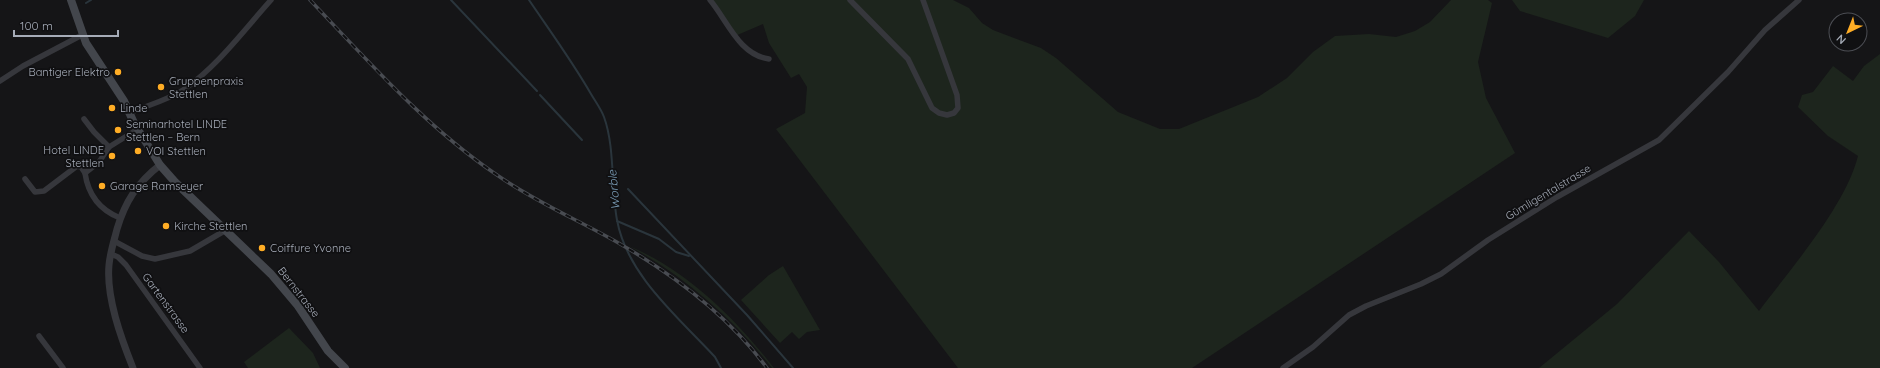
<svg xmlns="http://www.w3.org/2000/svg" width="1880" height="368" viewBox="0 0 1880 368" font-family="Quicksand,sans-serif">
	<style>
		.green { fill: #1d251d }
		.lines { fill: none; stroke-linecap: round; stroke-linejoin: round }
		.stream { stroke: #2a353c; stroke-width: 2 }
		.minor { stroke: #36373c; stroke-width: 5.5 }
		.tertiary { stroke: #36373c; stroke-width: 7 }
		.secondary { stroke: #43464c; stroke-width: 8 }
		.rail-casing { stroke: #484b51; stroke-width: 3.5 }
		.rail { stroke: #101012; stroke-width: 2; stroke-dasharray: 6; stroke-linecap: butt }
		.poi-dot { fill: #ffad25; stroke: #101012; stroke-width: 1.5 }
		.labels { text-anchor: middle; stroke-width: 3.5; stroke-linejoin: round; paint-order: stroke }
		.poi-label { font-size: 11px; fill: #a6acb8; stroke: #101012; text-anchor: start }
		.street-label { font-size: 11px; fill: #a6acb8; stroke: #101012 }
		.water-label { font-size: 12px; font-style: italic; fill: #7a9cb6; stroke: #101012 }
	</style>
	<rect width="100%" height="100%" fill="#151517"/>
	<g class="green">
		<path d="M 710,0 L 953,0 L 969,8 L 982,23 L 993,30 L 1041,48 L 1056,58 L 1118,112 L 1160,129 L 1179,129 L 1258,97 L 1287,78 L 1313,52 L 1335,36 L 1369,34 L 1396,37 L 1415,31 L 1430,22 L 1451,0 L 1488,0 L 1492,3 L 1478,62 L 1486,98 L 1515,153 L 1192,368 L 958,368 L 776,129 L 805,113 L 807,87 L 799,74 L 791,78 L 769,43 L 763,24 L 735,36 Z"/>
		<path d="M 1512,0 L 1644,0 L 1635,16 L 1608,38 L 1520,11 Z"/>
		<path d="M 1880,54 L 1880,368 L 1539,368 L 1617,304 L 1689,231 L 1719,262 L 1759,311 C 1791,268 1845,207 1858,156 L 1828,136 L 1798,107 L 1802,95 L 1813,92 L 1833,66 L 1853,81 L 1864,66 Z"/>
		<path d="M 629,246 C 688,271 735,318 774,368 L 772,368 C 733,318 684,276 629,246 Z"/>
		<path d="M 783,266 L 820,330 L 807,332 L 799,339 L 792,332 L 780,343 L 741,300 L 769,275 Z"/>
		<path d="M 289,328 L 313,353 L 320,368 L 248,368 L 244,362 Z"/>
	</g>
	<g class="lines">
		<g class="stream">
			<path d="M 451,0 L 537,91"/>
			<path d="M 529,0 C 550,31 572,61 591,94 C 595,101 601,109 604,117 C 615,147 611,188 617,220 C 627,275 678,317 715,357 L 721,368"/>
			<path d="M 86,3 L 91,0"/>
			<path d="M 540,95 L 582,140"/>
			<path d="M 628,189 L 747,315 L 793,368"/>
			<path d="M 617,221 L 659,239 L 676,252 L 689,256"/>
		</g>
		<g class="minor">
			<path d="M 710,0 C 727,20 739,55 769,59"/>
			<path d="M 850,0 L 908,59 L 932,108 L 939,113 L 947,115 L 954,113 L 958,108 L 957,95 L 923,0"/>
			<path d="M 0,81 L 23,66 L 82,35"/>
			<path d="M 129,113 C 148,105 166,101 183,90 C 217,67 244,30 271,0"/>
			<path d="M 84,119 L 94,132 L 109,147"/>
			<path d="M 25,179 L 35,192 L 44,191 L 77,166 L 81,167 L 85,173"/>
			<path d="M 120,218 C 100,210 88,194 85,173 L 99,162 L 109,147 L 138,129"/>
			<path d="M 114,241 L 142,256 L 155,259 L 190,251 L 226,230"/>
			<path d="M 111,254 L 118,257 L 126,265 L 200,368"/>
			<path d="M 39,336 L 63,368"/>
			<path d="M 1283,368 L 1313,347 L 1349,315 L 1366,306 L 1421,284 L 1441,274 L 1488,240 L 1557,197 L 1659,140 L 1728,72 L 1765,30 L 1799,0"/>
		</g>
		<path class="tertiary" d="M 133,368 C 121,338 106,297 109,265 C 110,253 114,241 117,229 C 125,202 137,183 160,165"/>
		<path class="secondary" d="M 71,0 L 86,43 L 124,101 L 134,123 L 160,165 L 175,182 L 271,274 L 298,306 L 328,351 L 345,368"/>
		<defs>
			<path id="rail" d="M 310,0 C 369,62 426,127 497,175 C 534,201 576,219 615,241 C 673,274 727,314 767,368"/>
		</defs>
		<use href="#rail" class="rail-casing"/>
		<use href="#rail" class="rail"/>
	</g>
	<g class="poi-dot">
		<circle cx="118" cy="72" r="4"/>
		<circle cx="161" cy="87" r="4"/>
		<circle cx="112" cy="108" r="4"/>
		<circle cx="118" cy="130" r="4"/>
		<circle cx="138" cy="151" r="4"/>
		<circle cx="112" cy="156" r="4"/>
		<circle cx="102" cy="186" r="4"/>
		<circle cx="166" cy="226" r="4"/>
		<circle cx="262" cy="248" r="4"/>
	</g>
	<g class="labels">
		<g class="poi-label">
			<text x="110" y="76" text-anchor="end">Bantiger Elektro</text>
			<text x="169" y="85">Gruppenpraxis<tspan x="169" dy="13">Stettlen</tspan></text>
			<text x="120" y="112">Linde</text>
			<text x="126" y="128">Seminarhotel LINDE<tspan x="126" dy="13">Stettlen – Bern</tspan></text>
			<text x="104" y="154" text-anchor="end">Hotel LINDE<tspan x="104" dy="13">Stettlen</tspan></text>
			<text x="146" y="155">VOI Stettlen</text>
			<text x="110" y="190">Garage Ramseyer</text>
			<text x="174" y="230">Kirche Stettlen</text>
			<text x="270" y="252">Coiffure Yvonne</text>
		</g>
		<g class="street-label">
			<text transform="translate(1548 192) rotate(-31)" y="4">Gümligentalstrasse</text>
			<text transform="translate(299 292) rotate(52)" y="4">Bernstrasse</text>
			<text transform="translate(166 303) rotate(54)" y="4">Gartenstrasse</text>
		</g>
		<g class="water-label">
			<text transform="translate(614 190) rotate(-95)" y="4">Worble</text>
		</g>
	</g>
	<g transform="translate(1848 32) rotate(223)"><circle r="19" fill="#101012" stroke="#4c4e54"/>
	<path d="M0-3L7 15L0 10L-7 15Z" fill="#ffad25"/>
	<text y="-6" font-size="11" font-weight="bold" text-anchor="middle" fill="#a6acb8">N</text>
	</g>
	<path d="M14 30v6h104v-6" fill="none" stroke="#a6acb8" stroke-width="2"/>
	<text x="20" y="30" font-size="12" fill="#a6acb8" stroke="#101012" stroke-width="3" paint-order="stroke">100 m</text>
</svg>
